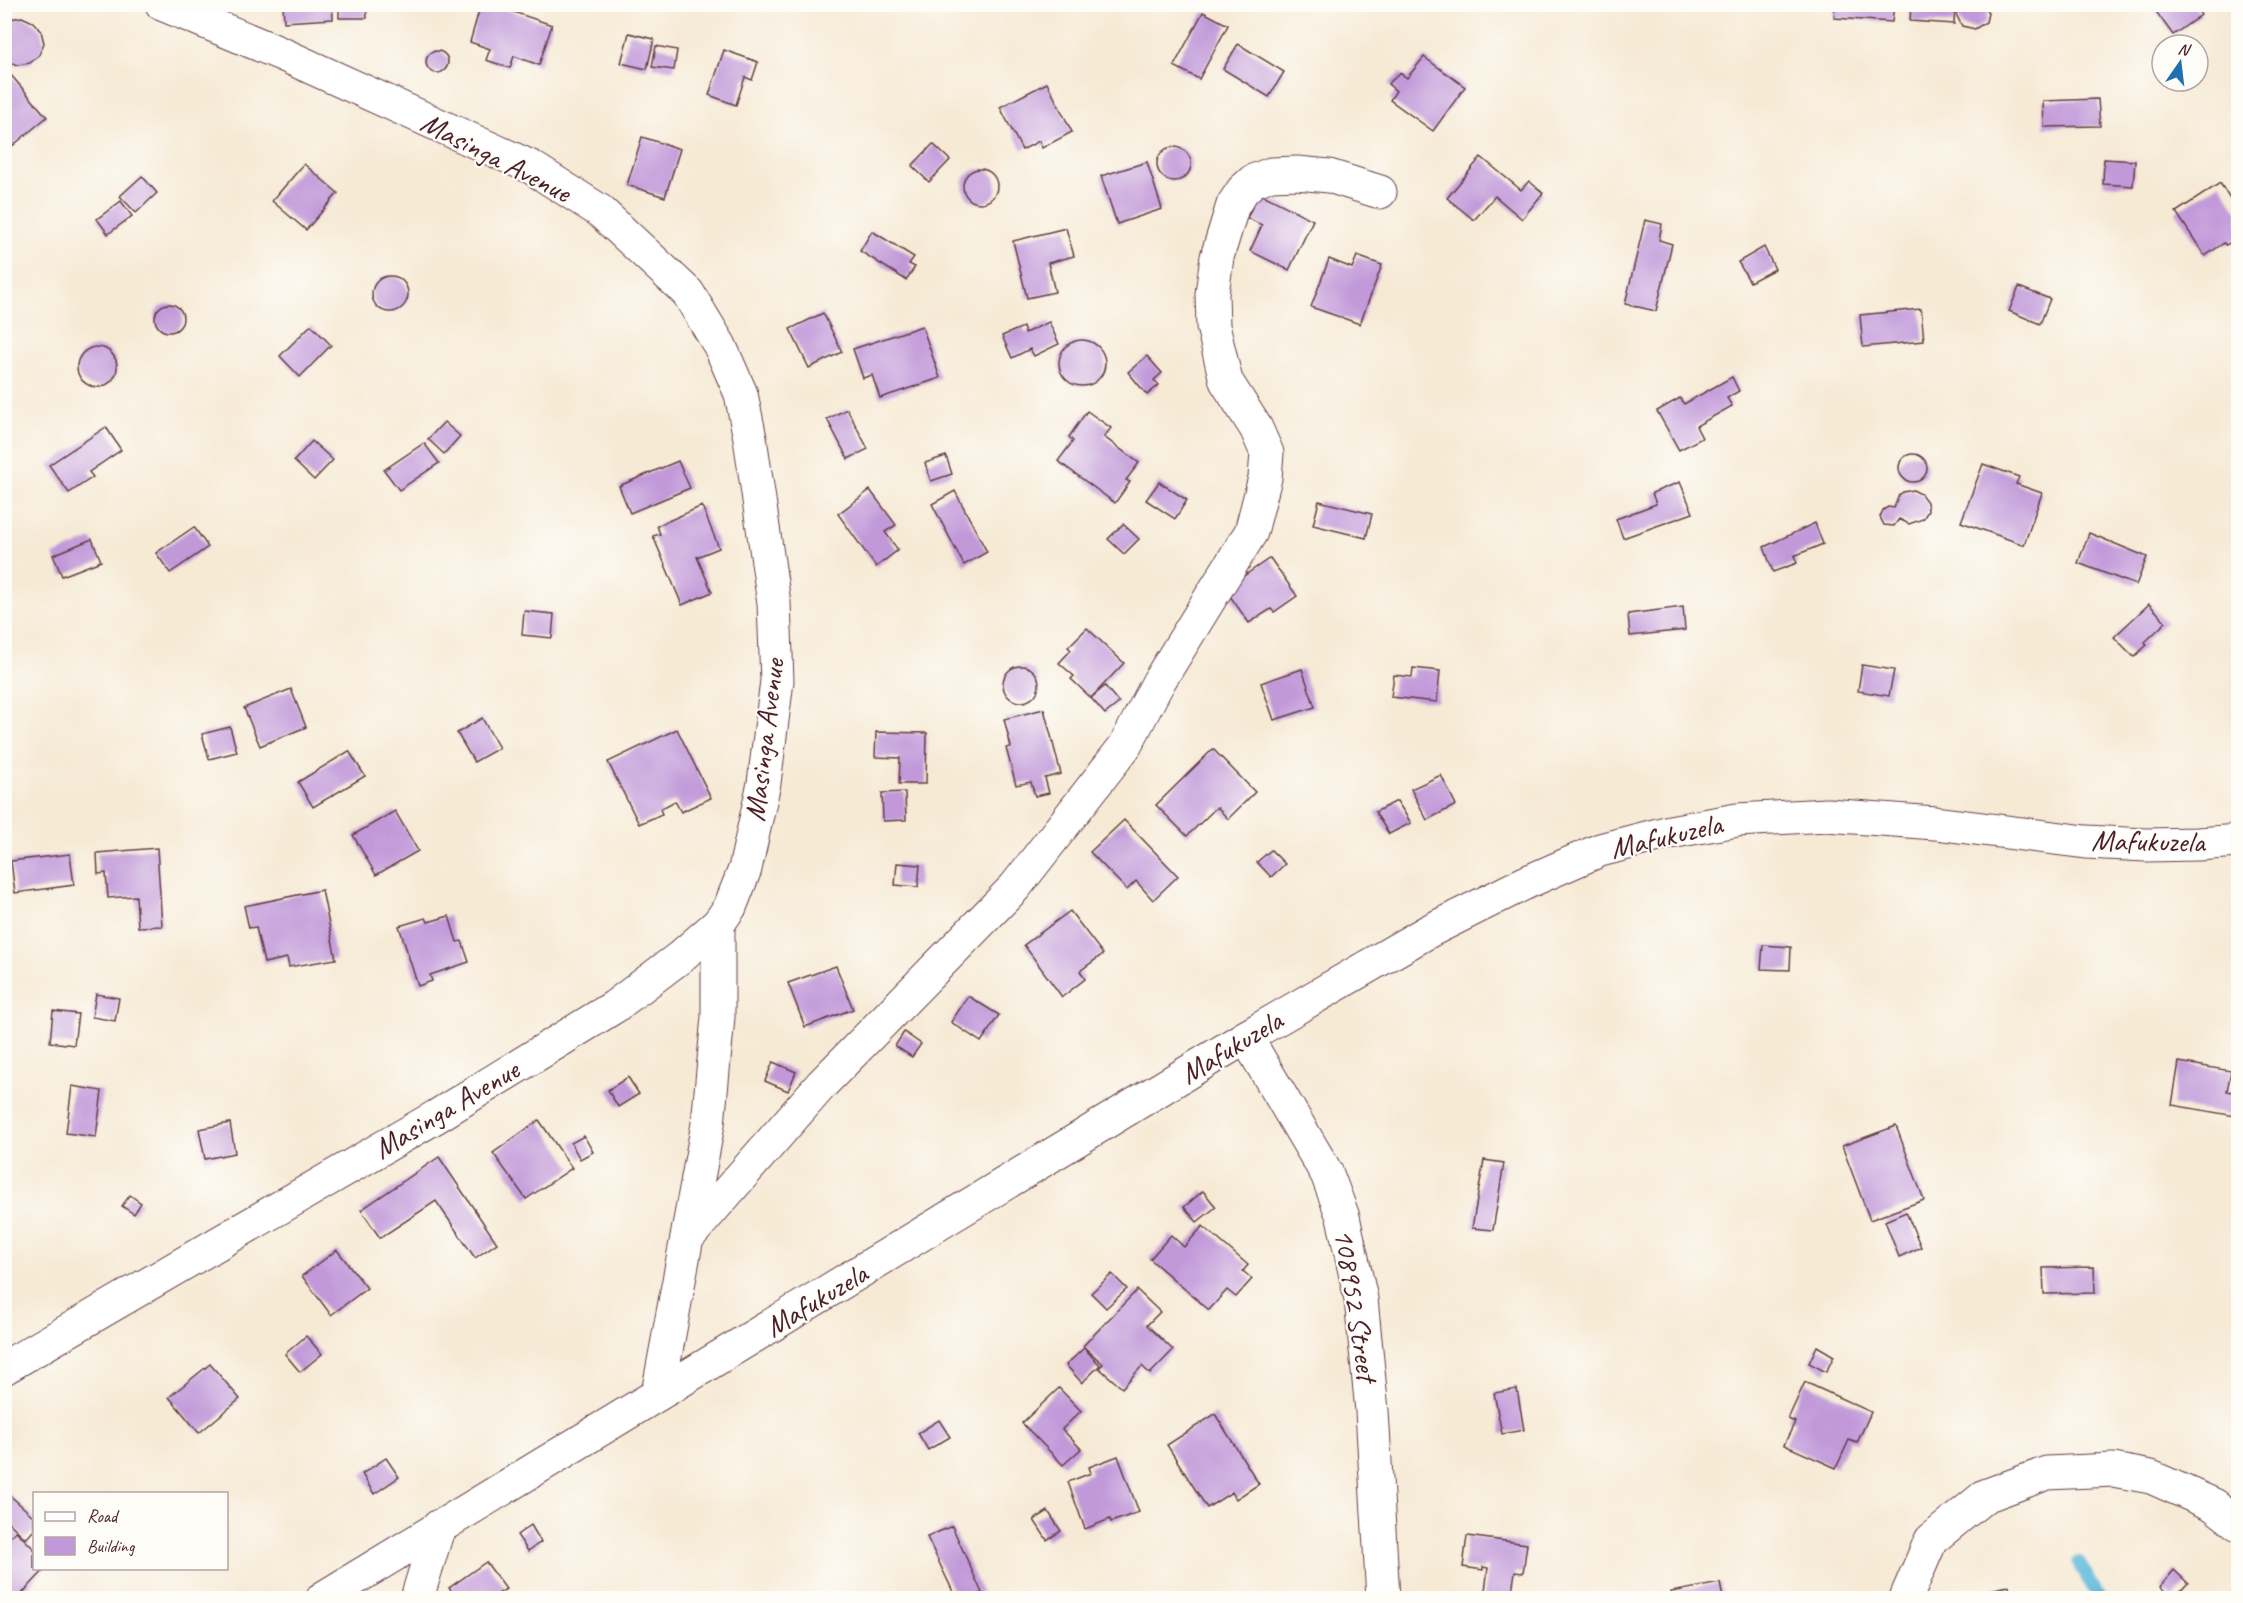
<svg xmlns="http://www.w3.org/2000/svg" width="2243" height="1603" viewBox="0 0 2243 1603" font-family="Caveat,sans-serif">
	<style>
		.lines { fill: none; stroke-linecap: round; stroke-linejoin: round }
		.stream { stroke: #5cb8da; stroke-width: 14 }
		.building { fill: #c199d9 }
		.minor-casing { stroke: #643d44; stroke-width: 35 }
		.secondary-casing { stroke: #643d44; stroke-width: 35 }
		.minor { stroke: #fff; stroke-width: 33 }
		.secondary { stroke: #fff; stroke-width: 33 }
		.labels { text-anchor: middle; stroke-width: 4.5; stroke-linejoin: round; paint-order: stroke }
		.street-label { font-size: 30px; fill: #4a1f2b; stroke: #fdfcf7 }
	</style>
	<rect width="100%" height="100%" fill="#fdfcf7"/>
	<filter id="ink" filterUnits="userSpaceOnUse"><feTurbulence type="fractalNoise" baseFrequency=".0167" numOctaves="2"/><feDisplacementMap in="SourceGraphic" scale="12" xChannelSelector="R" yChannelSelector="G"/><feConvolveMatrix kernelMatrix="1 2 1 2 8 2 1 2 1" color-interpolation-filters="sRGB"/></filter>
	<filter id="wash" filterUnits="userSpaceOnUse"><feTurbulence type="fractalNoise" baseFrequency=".008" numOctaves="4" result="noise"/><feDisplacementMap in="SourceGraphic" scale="24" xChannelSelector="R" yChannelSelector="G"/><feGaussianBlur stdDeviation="1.35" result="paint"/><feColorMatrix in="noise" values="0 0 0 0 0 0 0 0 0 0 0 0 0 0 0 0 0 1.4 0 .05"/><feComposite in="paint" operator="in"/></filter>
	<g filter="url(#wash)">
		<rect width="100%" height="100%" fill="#f6ead5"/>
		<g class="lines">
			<path class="stream" d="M 2079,1563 L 2099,1598"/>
		</g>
		<g id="blocks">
			<g class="building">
				<path d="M 283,4 L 332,4 L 333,19 L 284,22 Z"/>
				<path d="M 339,4 L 366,4 L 367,18 L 339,18 Z"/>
				<path d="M 481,4 L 490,4 L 552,25 L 539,65 L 514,56 L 510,68 L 486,60 L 490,49 L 470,42 Z"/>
				<path d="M 1835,4 L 1894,4 L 1892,22 L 1834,18 Z"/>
				<path d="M 1960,4 L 1984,4 L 1988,13 L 1986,22 L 1975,29 L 1962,26 L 1956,14 Z"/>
				<path d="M 2153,4 L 2193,4 L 2201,15 L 2173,35 L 2152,6 Z"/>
				<path d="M 1911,5 L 1955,5 L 1954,24 L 1910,21 Z"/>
				<path d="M 1203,12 L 1228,25 L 1199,79 L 1174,66 Z"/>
				<path d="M 22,17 L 33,22 L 41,31 L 44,43 L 39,55 L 30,63 L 17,65 L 4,60 L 4,24 L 9,19 Z"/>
				<path d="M 629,33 L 654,39 L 647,69 L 621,63 Z"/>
				<path d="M 1238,44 L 1284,72 L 1269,97 L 1223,69 Z"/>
				<path d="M 656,46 L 677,50 L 674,70 L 652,67 Z"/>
				<path d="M 724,50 L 758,62 L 752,80 L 745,77 L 736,105 L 709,95 Z"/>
				<circle cx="437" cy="62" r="11"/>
				<path d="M 1424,57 L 1465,87 L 1433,131 L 1390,100 L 1396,91 L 1388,84 L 1400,73 L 1407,78 Z"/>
				<path d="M 4,67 L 47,117 L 4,153 Z"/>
				<path d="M 1047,83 L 1072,132 L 1042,148 L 1039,141 L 1022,150 L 1000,107 Z"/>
				<path d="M 2098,99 L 2100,126 L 2044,127 L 2043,101 Z"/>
				<path d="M 642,137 L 680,149 L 665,197 L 627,185 Z"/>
				<path d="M 933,144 L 950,160 L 929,182 L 912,166 Z"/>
				<circle cx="1174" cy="164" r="17"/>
				<path d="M 1481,157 L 1521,190 L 1529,181 L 1543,193 L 1522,219 L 1495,196 L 1474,220 L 1447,198 Z"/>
				<path d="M 2104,159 L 2135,161 L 2133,186 L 2103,184 Z"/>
				<path d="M 1147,162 L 1162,209 L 1117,224 L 1101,176 Z"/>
				<path d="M 304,164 L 338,193 L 306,230 L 272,201 Z"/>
				<circle cx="980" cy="186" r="17"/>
				<path d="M 142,176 L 157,193 L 136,213 L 120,196 Z"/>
				<path d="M 2220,183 L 2238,212 L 2238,237 L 2226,245 L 2224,243 L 2205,256 L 2176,212 Z"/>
				<path d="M 1259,193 L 1313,220 L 1289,270 L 1250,251 L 1262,225 L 1247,218 Z"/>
				<path d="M 121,201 L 132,216 L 108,234 L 97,219 Z"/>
				<path d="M 1645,220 L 1662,224 L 1659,240 L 1672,244 L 1656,311 L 1625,304 Z"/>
				<path d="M 1066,228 L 1074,256 L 1048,263 L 1055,292 L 1027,298 L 1013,241 Z"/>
				<path d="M 872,231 L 914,257 L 909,264 L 915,267 L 906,280 L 860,251 Z"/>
				<path d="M 1764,247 L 1775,269 L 1750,282 L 1738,262 Z"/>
				<path d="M 1357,256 L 1382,265 L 1360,324 L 1311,307 L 1329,259 L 1352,268 Z"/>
				<circle cx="390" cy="294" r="18"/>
				<path d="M 2019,287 L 2050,299 L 2040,324 L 2009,311 Z"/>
				<circle cx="169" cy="318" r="14"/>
				<path d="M 1921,309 L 1924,341 L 1863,347 L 1860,315 Z"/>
				<path d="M 823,313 L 842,352 L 809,368 L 790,329 Z"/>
				<path d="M 1049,322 L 1059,344 L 1034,356 L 1030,349 L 1012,358 L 1002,336 L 1023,327 L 1025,333 Z"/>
				<path d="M 311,325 L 331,345 L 300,377 L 280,356 Z"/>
				<path d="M 922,326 L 940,378 L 880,398 L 872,375 L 863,378 L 853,349 Z"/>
				<circle cx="1082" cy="363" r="23"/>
				<circle cx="97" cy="367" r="20"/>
				<path d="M 1147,356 L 1162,373 L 1154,380 L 1159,385 L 1147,395 L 1128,372 Z"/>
				<path d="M 1732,377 L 1739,391 L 1727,398 L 1732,406 L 1696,426 L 1702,438 L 1679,450 L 1657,411 L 1680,398 L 1684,404 Z"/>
				<path d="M 847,409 L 868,449 L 848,459 L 827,419 Z"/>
				<path d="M 1087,411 L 1111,428 L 1104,437 L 1139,463 L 1126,480 L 1130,482 L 1115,503 L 1058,461 L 1073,441 L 1069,437 Z"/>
				<path d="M 444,422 L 460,436 L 444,454 L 428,439 Z"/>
				<path d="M 106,427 L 121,450 L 89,472 L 93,477 L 69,493 L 49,465 Z"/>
				<path d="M 312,441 L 333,460 L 314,480 L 294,461 Z"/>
				<path d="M 424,443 L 439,463 L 399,490 L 384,470 Z"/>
				<circle cx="1913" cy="468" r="14"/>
				<path d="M 946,456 L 952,474 L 931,481 L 925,463 Z"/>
				<path d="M 678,461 L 690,488 L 630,513 L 619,486 Z"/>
				<path d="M 1983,464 L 2019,477 L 2016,484 L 2042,493 L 2024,545 L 1961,522 Z"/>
				<path d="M 1159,482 L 1187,500 L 1175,519 L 1146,500 Z"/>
				<path d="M 1680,482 L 1693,513 L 1623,538 L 1616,519 L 1656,504 L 1652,493 Z"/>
				<path d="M 870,490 L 896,525 L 885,532 L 898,550 L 876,567 L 838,514 Z"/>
				<path d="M 1913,490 L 1921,494 L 1927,502 L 1928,511 L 1923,519 L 1909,524 L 1899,519 L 1894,526 L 1884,525 L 1880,517 L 1883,510 L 1888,507 L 1894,508 L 1899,495 L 1903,492 Z"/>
				<path d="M 955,491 L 987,552 L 964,565 L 932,504 Z"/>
				<path d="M 1319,501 L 1372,514 L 1366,538 L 1313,525 Z"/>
				<path d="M 702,506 L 719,548 L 697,557 L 712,592 L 682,605 L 653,536 L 660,534 L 657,526 Z"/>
				<path d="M 1815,523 L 1823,544 L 1794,556 L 1797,563 L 1773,572 L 1764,547 Z"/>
				<path d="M 1123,524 L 1139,539 L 1124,554 L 1108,539 Z"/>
				<path d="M 194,527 L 208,547 L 170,573 L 156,553 Z"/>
				<path d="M 2089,533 L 2147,557 L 2136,585 L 2078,563 Z"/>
				<path d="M 92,539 L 101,561 L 62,576 L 53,555 Z"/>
				<path d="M 1270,558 L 1297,596 L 1274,612 L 1271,609 L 1249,623 L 1225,589 Z"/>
				<path d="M 2149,604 L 2166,622 L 2145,642 L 2147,645 L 2134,657 L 2114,637 Z"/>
				<path d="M 1683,607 L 1685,630 L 1630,636 L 1628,614 Z"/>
				<path d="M 524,611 L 554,614 L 552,638 L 522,635 Z"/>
				<path d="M 1087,628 L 1124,663 L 1091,698 L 1071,679 L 1074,676 L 1059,663 L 1071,650 L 1068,647 Z"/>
				<path d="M 1862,665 L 1894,670 L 1889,696 L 1858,691 Z"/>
				<circle cx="1021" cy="684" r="18"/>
				<path d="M 1413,668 L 1440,671 L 1437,702 L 1391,697 L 1394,675 L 1412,677 Z"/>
				<path d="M 1302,669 L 1315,707 L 1274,720 L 1261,683 Z"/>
				<path d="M 1105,686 L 1119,703 L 1105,714 L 1091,698 Z"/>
				<path d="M 291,689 L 306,727 L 260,746 L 244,708 Z"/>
				<path d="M 1044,709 L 1061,774 L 1045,778 L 1049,793 L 1035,796 L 1031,782 L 1016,785 L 1006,748 L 1011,747 L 1004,719 Z"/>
				<path d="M 482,718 L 499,748 L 474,762 L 457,733 Z"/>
				<path d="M 230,727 L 237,752 L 209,759 L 202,734 Z"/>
				<path d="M 677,729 L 711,798 L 681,812 L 675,801 L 660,809 L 662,814 L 639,824 L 608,762 Z"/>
				<path d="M 876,732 L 927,733 L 926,784 L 899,784 L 900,758 L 875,757 Z"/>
				<path d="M 1213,749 L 1255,792 L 1228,819 L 1217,807 L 1187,836 L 1156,805 Z"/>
				<path d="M 349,751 L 365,776 L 313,807 L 298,782 Z"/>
				<path d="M 1441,775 L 1456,805 L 1427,820 L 1411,789 Z"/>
				<path d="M 905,792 L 906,820 L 883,821 L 882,793 Z"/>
				<path d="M 1397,801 L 1411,823 L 1389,834 L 1375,812 Z"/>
				<path d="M 395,811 L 418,851 L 376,875 L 353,835 Z"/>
				<path d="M 1124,820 L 1178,876 L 1153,900 L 1136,881 L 1127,890 L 1090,852 Z"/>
				<path d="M 157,848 L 162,926 L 138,927 L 136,896 L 108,898 L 106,873 L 98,874 L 97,853 Z"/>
				<path d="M 1271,850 L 1285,864 L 1271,877 L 1257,862 Z"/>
				<path d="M 70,854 L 74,885 L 15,893 L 11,861 Z"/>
				<path d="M 897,863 L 920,865 L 918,887 L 895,885 Z"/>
				<path d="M 322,890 L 336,959 L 289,967 L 287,958 L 264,963 L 256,927 L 249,928 L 244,906 Z"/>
				<path d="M 1070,911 L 1103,954 L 1080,971 L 1085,979 L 1062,997 L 1024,945 Z"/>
				<path d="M 449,916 L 457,942 L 462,941 L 469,962 L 430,975 L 432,981 L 418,986 L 399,926 L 426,918 L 428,922 Z"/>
				<path d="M 1763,945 L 1791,947 L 1790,970 L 1761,969 Z"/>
				<path d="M 836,966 L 853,1009 L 805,1027 L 788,983 Z"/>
				<path d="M 96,994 L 119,998 L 115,1021 L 92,1017 Z"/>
				<path d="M 968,996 L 999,1015 L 981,1042 L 951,1022 Z"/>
				<path d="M 53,1011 L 78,1014 L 74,1045 L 50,1042 Z"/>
				<path d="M 904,1032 L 921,1044 L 912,1057 L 895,1046 Z"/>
				<path d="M 773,1062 L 796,1072 L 788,1091 L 765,1081 Z"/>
				<path d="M 2179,1062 L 2231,1071 L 2227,1091 L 2238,1093 L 2235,1116 L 2172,1105 Z"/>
				<path d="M 628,1077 L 639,1094 L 618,1107 L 608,1090 Z"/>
				<path d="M 72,1086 L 102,1091 L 96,1137 L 66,1133 Z"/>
				<path d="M 539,1120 L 572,1168 L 526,1199 L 493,1153 Z"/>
				<path d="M 230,1123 L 235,1153 L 205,1159 L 199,1129 Z"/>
				<path d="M 1896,1126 L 1924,1200 L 1870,1220 L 1842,1146 Z"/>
				<path d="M 584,1136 L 593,1152 L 580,1159 L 571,1143 Z"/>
				<path d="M 439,1157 L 497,1243 L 475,1258 L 436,1201 L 380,1238 L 361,1210 Z"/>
				<path d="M 1484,1160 L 1504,1163 L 1493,1230 L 1472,1228 Z"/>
				<path d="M 1203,1191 L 1216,1207 L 1197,1222 L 1184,1207 Z"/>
				<path d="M 130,1195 L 141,1203 L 134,1214 L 122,1206 Z"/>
				<path d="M 1906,1212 L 1921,1247 L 1899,1257 L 1885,1221 Z"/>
				<path d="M 1203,1226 L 1248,1265 L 1243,1271 L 1252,1279 L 1236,1297 L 1227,1290 L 1209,1310 L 1150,1259 L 1171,1235 L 1184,1247 Z"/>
				<path d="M 337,1250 L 367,1288 L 331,1315 L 302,1276 Z"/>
				<path d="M 2094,1267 L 2095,1293 L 2044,1294 L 2043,1268 Z"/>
				<path d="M 1112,1274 L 1127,1289 L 1106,1308 L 1091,1293 Z"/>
				<path d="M 1137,1290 L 1160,1312 L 1147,1325 L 1173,1350 L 1150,1374 L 1142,1366 L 1122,1388 L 1099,1368 L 1103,1364 L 1083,1346 Z"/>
				<path d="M 306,1336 L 322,1354 L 300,1372 L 285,1354 Z"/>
				<path d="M 1817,1346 L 1834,1356 L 1826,1372 L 1809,1363 Z"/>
				<path d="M 1084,1348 L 1100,1365 L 1082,1383 L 1066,1365 Z"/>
				<path d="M 210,1364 L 240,1399 L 199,1433 L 169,1397 Z"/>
				<path d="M 1805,1382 L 1871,1412 L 1857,1443 L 1849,1440 L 1836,1468 L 1784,1445 L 1795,1422 L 1788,1419 Z"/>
				<path d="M 1059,1388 L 1081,1411 L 1062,1429 L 1081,1449 L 1063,1465 L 1022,1423 Z"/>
				<path d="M 1517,1389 L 1524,1430 L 1502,1434 L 1494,1393 Z"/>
				<path d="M 1215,1414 L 1259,1484 L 1236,1499 L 1232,1492 L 1207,1508 L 1167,1445 Z"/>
				<path d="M 939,1420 L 950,1437 L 928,1450 L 918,1433 Z"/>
				<path d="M 1118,1456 L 1139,1512 L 1111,1522 L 1110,1519 L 1085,1529 L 1068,1482 L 1091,1473 L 1089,1467 Z"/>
				<path d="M 386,1458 L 399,1477 L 374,1494 L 362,1474 Z"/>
				<path d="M 4,1490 L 34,1517 L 34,1530 L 26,1539 L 4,1518 Z"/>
				<path d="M 1048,1511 L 1061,1531 L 1047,1540 L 1034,1520 Z"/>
				<path d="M 531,1525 L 541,1542 L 528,1551 L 517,1535 Z"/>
				<path d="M 952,1526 L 982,1593 L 970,1598 L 956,1598 L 927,1537 Z"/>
				<path d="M 16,1531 L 34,1549 L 34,1568 L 46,1568 L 18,1598 L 4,1598 L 4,1543 Z"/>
				<path d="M 1467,1536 L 1527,1544 L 1523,1573 L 1515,1572 L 1511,1598 L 1484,1598 L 1488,1568 L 1483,1567 L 1483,1570 L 1463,1567 Z"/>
				<path d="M 486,1562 L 506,1589 L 492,1598 L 457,1598 L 449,1588 Z"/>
				<path d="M 2174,1570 L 2188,1583 L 2174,1598 L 2160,1587 Z"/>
				<path d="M 1720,1583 L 1723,1598 L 1672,1598 L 1671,1592 Z"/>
				<path d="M 2009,1586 L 2011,1598 L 1991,1598 L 1989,1590 Z"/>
			</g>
		</g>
	</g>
	<g filter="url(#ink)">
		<use href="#blocks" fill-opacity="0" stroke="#643d44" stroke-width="1.5"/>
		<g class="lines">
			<defs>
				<g id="minor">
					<path d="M 1246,1037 L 1327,1174 L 1343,1217 L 1361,1299 L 1372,1411 L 1383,1598"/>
					<path d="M 687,1238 L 822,1084 L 1015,887 L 1125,746 L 1159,681 L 1251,532 L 1265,478 L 1267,453 L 1256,428 L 1226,381 L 1213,326 L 1212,294 L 1217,257 L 1233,205 L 1243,190 L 1253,181 L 1271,174 L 1297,173 L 1329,176 L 1380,192"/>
					<path d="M 4,1368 L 437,1116 L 614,1007 L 679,958 L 718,924 L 730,907 L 745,869 L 764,783 L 777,681 L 774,603 L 750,438 L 741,394 L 720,346 L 688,293 L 600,211 L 531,167 L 284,55 L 162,4"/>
					<path d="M 658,1394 L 708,1124 L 718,1017 L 718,924"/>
					<path d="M 417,1598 L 439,1526"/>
					<path d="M 1906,1598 L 1931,1540 L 1985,1496 L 2047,1473 L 2113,1470 L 2151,1477 L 2214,1505 L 2238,1524"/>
				</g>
				<path id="secondary" d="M 323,1598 L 1246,1037 L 1429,931 L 1525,883 L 1600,850 L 1670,832 L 1737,820 L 1827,815 L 1935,823 L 2086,842 L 2146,845 L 2198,844 L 2238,841"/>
			</defs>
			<use href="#minor" class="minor-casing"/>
			<use href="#secondary" class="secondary-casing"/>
			<use href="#minor" class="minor"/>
			<use href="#secondary" class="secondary"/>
		</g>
	</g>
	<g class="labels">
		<g class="street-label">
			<text transform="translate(496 157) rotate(27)" y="10">Masinga Avenue</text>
			<text transform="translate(764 740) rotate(-83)" y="10">Masinga Avenue</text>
			<text transform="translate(1666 836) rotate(-13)" y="10">Mafukuzela</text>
			<text transform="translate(2148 841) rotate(1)" y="10">Mafukuzela</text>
			<text transform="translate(1231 1047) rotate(-31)" y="10">Mafukuzela</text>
			<text transform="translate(446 1109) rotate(-31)" y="10">Masinga Avenue</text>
			<text transform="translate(816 1300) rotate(-31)" y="10">Mafukuzela</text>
			<text transform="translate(1356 1305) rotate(81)" y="10">108952 Street</text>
		</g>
	</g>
	<rect width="2243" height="1603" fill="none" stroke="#fdfcf7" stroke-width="24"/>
	<rect x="33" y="1492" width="195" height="78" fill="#fdfcf7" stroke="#b5a4a5" stroke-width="1.5"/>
	<rect x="45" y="1512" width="30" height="9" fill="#ffffff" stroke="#b5a4a5" stroke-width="1.5"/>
	<text x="87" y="1522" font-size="18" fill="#4a1f2b">Road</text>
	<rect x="45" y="1537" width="30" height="18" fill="#c199d9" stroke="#b5a4a5" stroke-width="1.5"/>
	<text x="87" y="1552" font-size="18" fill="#4a1f2b">Building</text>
	<g transform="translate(2180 63) rotate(14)"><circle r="28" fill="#fdfcf7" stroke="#b5a4a5" stroke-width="1.5"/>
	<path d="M0-4.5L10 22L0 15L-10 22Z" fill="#1f6fb2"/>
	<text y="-9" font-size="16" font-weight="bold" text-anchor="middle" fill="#4a1f2b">N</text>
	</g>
</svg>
